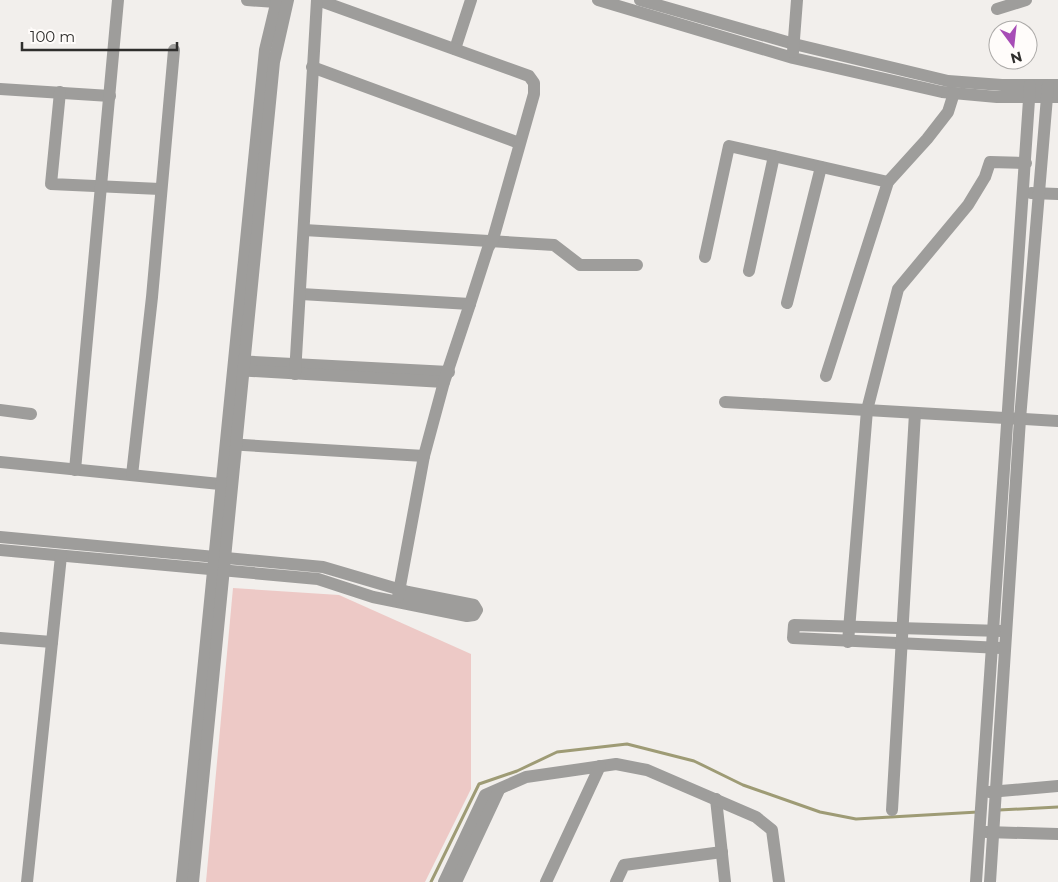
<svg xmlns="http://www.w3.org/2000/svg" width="1058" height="882" viewBox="0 0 1058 882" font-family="Montserrat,sans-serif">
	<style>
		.green { fill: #edc9c6 }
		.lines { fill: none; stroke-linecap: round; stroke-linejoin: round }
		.stream { stroke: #9e9b75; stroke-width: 3 }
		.minor { stroke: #9e9d9b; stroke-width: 12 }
	</style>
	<rect width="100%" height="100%" fill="#f2efec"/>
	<path class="green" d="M 233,588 L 339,595 L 471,654 L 471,789 L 425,882 L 206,882 Z"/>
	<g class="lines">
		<g class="stream">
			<path d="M 999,810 L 1058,807"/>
			<path d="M 431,882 L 479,784 L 517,771 L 557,752 L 627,744 L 694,761 L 743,785 L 820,812 L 856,819 L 978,812"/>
		</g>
		<g class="minor">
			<path d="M 247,0 L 276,2"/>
			<path d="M 598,0 L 793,58 L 942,92 L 997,97 L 1058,97"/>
			<path d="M 640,0 L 794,44 L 948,81 L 1002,85 L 1058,85"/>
			<path d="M 997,9 L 1026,0"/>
			<path d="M 455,49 L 471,0"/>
			<path d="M 793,52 L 797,0"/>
			<path d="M 312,67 L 519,143"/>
			<path d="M 0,89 L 110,96"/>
			<path d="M 60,92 L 51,184 L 160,189"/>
			<path d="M 1031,193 L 1058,194"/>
			<path d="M 304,230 L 554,245 L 580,265 L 637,265"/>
			<path d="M 705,257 L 729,146 L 888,182"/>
			<path d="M 749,271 L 774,156"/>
			<path d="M 301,294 L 470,304 L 488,248 L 493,239 L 534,94 L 534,83 L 529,76 L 318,0"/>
			<path d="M 787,303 L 821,167"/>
			<path d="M 235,361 L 449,372"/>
			<path d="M 235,370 L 444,382"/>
			<path d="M 295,374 L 317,0"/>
			<path d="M 826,376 L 888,182 L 927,139 L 948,112 L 954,93"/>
			<path d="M 725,402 L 1058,421"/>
			<path d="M 0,410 L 31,414"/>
			<path d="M 227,444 L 424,456"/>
			<path d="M 0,462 L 220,484"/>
			<path d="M 75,470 L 118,0"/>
			<path d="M 132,475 L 152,297 L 174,50"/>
			<path d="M 0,537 L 323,567 L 408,592 L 474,605 L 477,610 L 474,615 L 467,616 L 373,597 L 318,579 L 0,550"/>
			<path d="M 398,597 L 424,456 L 444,382 L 470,304"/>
			<path d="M 0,638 L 52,642"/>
			<path d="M 848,642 L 867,410 L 898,289 L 968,205 L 985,177 L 990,162 L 1026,163"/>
			<path d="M 1001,648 L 793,638 L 794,625 L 1002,631"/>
			<path d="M 989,792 L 1058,786"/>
			<path d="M 716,799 L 725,882"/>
			<path d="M 892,810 L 915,413"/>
			<path d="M 986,832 L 1058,834"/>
			<path d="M 27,882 L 61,556"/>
			<path d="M 182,882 L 265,50 L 277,0"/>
			<path d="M 193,882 L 274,62 L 288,0"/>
			<path d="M 444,882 L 485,795 L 526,777 L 616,764 L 647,770 L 756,817 L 772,830 L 779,882"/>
			<path d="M 456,882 L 499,790"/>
			<path d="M 546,882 L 600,766"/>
			<path d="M 616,882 L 624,865 L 722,852"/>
			<path d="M 976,882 L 1030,85"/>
			<path d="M 990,882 L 1020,419 L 1048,85"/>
		</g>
	</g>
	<g transform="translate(1013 45) rotate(165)"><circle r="24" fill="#fffcfa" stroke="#acaaa8"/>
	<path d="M0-4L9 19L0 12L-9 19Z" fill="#a74cb6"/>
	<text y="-8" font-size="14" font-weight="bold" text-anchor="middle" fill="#2f2e2c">N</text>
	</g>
	<path d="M22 42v8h155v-8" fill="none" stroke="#2f2e2c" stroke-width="2.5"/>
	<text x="30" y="42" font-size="15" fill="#2f2e2c" stroke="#fffcfa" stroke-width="4" paint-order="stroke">100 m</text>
</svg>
